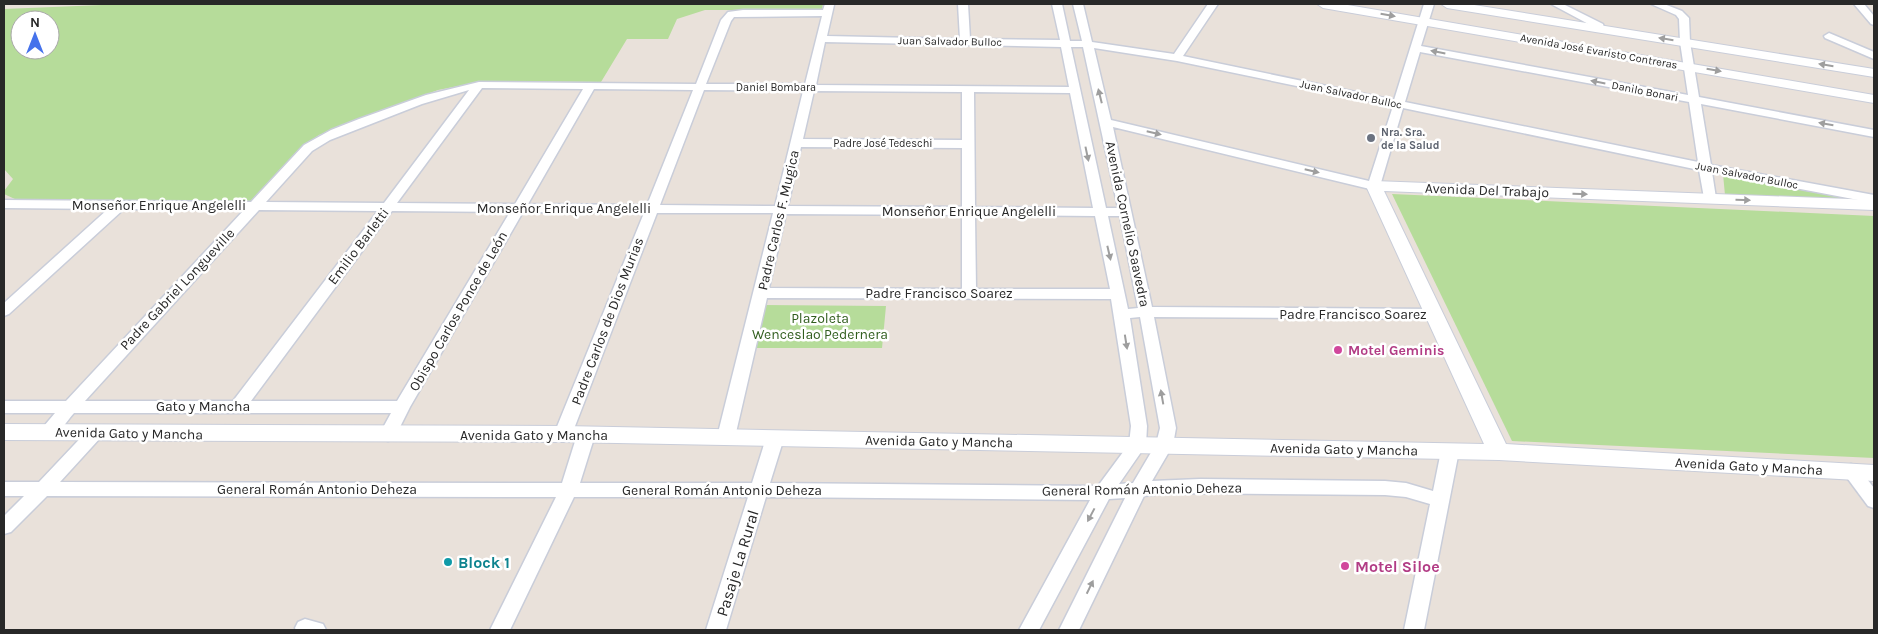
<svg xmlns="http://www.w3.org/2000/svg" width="1878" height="634" viewBox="0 0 1878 634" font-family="Karla,sans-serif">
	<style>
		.green { fill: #b6dc9a; fill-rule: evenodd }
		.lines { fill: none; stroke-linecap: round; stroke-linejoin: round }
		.minor-casing { stroke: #c9cdd9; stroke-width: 3 }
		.tertiary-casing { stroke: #c9cdd9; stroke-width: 2 }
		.minor { fill: #fff; fill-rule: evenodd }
		.tertiary { fill: #fff; fill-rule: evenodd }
		.oneway { fill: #9e9e9e }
		.worship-dot { fill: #6b7280; stroke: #fff; stroke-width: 2 }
		.hotel-dot { fill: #d1479c; stroke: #fff; stroke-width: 2 }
		.culture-dot { fill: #0f9aa8; stroke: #fff; stroke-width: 2 }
		.labels { text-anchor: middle; stroke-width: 5; stroke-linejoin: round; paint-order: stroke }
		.far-street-label { font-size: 11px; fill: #282828; stroke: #fff }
		.far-worship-label { font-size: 11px; font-weight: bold; fill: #5b616d; stroke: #fff; text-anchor: start }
		.street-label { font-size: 14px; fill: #282828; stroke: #fff }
		.park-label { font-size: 14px; fill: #315e1e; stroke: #fff }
		.hotel-label { font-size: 14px; font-weight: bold; fill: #b23c85; stroke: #fff; text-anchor: start }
		.near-culture-label { font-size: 16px; font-weight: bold; fill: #0d838f; stroke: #fff; text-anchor: start }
		.near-street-label { font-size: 16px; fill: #282828; stroke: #fff }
		.near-hotel-label { font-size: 16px; font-weight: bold; fill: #b23c85; stroke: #fff; text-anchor: start }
	</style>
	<rect width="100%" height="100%" fill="#e9e1da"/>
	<g class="green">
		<path d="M 126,4 L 823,4 L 822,10 L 705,10 L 677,19 L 668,39 L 627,39 L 601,82 L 484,81 L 438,90 L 319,135 L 300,148 L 251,202 L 17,200 L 4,194 L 4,191 L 13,179 L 4,169 L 4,9 ZM 20,20 L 50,20 L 50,50 L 20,50 Z"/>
		<path d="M 1723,174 L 1843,198 L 1844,201 L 1725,195 Z"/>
		<path d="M 1392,194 L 1874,216 L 1874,458 L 1512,441 Z"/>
		<path d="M 764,305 L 886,306 L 882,348 L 754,348 Z"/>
	</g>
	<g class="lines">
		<defs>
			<g id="minor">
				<path d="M 825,4 L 834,5 L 827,36 L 960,39 L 958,4 L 968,4 L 970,39 L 1060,40 L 1052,4 L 1062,4 L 1070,41 L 1082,41 L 1073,4 L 1083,4 L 1092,42 L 1174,54 L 1208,4 L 1218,4 L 1183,56 L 1394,100 L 1424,4 L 1434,4 L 1421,46 L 1688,95 L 1680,42 L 1679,19 L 1676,15 L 1651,4 L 1664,4 L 1682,11 L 1689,18 L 1690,42 L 1699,97 L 1874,130 L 1874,137 L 1701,104 L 1711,165 L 1874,195 L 1874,203 L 1712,172 L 1716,198 L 1710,202 L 1704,198 L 1699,170 L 1403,108 L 1380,186 L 1374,190 L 1113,127 L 1152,307 L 1435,309 L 1440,311 L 1442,314 L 1440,317 L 1435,319 L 1154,317 L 1176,428 L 1173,445 L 1152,481 L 1200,479 L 1385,481 L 1406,483 L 1433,491 L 1441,451 L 1444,446 L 1450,445 L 1456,446 L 1459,451 L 1424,630 L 1404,630 L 1430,504 L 1406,497 L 1385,495 L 1169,493 L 1144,496 L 1079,630 L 1059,630 L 1125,498 L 1109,499 L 1039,630 L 1019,630 L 1090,500 L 766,497 L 726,630 L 706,630 L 748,497 L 574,497 L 510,630 L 490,630 L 556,497 L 47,496 L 11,532 L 4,534 L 4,516 L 24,496 L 4,496 L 4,482 L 39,482 L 90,428 L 96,426 L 102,428 L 104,432 L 102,436 L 60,482 L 562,483 L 577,435 L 580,431 L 586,429 L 592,431 L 595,435 L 580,483 L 752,483 L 766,438 L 769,434 L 775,432 L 781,434 L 784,438 L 770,483 L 1098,486 L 1129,444 L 1131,426 L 1111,299 L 767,298 L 735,437 L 732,441 L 726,443 L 720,441 L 717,437 L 773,213 L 657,213 L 572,434 L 569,438 L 563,440 L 557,438 L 554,434 L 644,213 L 523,212 L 410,407 L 394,439 L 388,441 L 382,439 L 379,435 L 391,413 L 74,413 C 65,423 56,441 41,436 L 39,432 L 55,413 L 4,413 L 4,401 L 66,401 L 244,210 L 124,209 L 9,314 L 4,316 L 4,303 L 108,209 L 4,208 L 4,200 L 251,202 L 304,145 L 331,130 L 359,119 L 426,95 L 479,82 L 696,84 L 721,20 L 728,12 L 743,10 L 823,10 ZM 822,16 L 805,84 L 706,84 L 731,21 L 734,17 ZM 825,42 L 1061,47 L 1069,87 L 816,85 ZM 1071,47 L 1083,47 L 1118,208 L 1106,208 ZM 1094,48 L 1177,61 L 1393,106 L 1369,181 L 1111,120 ZM 1420,52 L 1689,102 L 1698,162 L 1405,102 ZM 482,88 L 583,89 L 515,204 L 397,203 ZM 594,89 L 693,90 L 647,205 L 528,204 ZM 469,90 L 384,203 L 266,202 L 312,151 L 330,140 L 422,104 ZM 704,90 L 803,91 L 775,206 L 660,205 ZM 814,91 L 962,92 L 962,140 L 803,139 ZM 974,92 L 1070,93 L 1093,208 L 975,207 ZM 801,147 L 962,148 L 962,207 L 788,206 ZM 259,210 L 378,211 L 233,401 L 85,401 ZM 392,211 L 510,212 L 397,401 L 251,401 ZM 786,214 L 962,215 L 962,289 L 769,288 ZM 975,215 L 1095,216 L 1110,289 L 976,289 ZM 1108,216 L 1120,216 L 1138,308 L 1128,309 ZM 1140,317 L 1160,428 L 1156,444 L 1133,483 L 1119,484 L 1146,445 L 1147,426 L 1130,318 Z"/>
				<path d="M 1551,4 L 1563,4 L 1603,24 L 1604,28 L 1599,31 L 1595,30 L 1594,27 Z"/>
				<path d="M 1854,4 L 1864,4 L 1874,16 L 1874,25 L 1871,24 Z"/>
				<path d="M 1829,33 L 1874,52 L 1874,59 L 1825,38 L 1824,36 Z"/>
				<path d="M 1851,464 L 1857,466 L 1874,488 L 1874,508 L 1868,506 L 1842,471 L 1845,466 Z"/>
				<path d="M 305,619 L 323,624 L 326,630 L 296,630 L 295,628 L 298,622 Z"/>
			</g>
			<g id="tertiary">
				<path d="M 1317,4 L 1342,4 L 1874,95 L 1874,103 L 1323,8 Z"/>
				<path d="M 1441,4 L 1468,4 L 1874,69 L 1874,77 L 1447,8 Z"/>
				<path d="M 1374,181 L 1874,200 L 1874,210 L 1384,191 L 1506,444 L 1874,465 L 1874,481 L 1499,460 L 563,442 L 4,440 L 4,424 L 563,426 L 1484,444 L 1366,186 L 1368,183 Z"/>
			</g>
		</defs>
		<use href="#minor" class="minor-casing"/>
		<use href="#tertiary" class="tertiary-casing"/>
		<use href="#minor" class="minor"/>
		<use href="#tertiary" class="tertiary"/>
	</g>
	<defs><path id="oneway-solid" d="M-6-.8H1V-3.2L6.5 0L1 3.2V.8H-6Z" transform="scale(1.25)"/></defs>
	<g class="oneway">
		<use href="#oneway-solid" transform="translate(1388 15) rotate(10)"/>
		<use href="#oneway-solid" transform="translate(1666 39) rotate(-171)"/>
		<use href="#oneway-solid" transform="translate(1438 52) rotate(-169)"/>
		<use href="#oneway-solid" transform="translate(1826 65) rotate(-171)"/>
		<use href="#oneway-solid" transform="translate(1714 70) rotate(10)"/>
		<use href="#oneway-solid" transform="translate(1598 82) rotate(-169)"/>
		<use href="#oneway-solid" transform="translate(1100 96) rotate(-104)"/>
		<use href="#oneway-solid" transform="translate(1826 124) rotate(-170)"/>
		<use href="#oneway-solid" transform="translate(1154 133) rotate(13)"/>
		<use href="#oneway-solid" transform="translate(1087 154) rotate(78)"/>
		<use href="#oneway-solid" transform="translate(1312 171) rotate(13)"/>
		<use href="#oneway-solid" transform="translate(1580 194) rotate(2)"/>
		<use href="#oneway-solid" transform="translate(1743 200) rotate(2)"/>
		<use href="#oneway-solid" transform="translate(1109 253) rotate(77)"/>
		<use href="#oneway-solid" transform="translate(1126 342) rotate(81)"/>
		<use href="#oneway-solid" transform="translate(1162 397) rotate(-100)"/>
		<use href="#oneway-solid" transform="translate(1091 515) rotate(118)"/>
		<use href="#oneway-solid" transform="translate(1090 587) rotate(-64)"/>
	</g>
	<circle class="worship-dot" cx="1371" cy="138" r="5"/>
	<g class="hotel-dot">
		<circle cx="1338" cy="350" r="5"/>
		<circle cx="1345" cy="566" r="5"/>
	</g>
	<circle class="culture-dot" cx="448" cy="562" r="5"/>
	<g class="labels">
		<g class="far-street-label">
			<text transform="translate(950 41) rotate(1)" y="4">Juan Salvador Bulloc</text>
			<text transform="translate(1599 51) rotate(10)" y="4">Avenida José Evaristo Contreras</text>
			<text x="776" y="91">Daniel Bombara</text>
			<text transform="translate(1645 91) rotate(11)" y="4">Danilo Bonari</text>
			<text transform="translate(1351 94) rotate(12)" y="4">Juan Salvador Bulloc</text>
			<text x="883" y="147">Padre José Tedeschi</text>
			<text transform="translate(1747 175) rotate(11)" y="4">Juan Salvador Bulloc</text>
		</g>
		<g class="far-worship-label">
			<text x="1381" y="136">Nra. Sra.<tspan x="1381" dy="13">de la Salud</tspan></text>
		</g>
		<g class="street-label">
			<text transform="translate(1487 190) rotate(2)" y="5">Avenida Del Trabajo</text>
			<text x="159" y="210">Monseñor Enrique Angelelli</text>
			<text x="564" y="213">Monseñor Enrique Angelelli</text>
			<text x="969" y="216">Monseñor Enrique Angelelli</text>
			<text transform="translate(778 220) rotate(-77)" y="5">Padre Carlos F. Mugica</text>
			<text transform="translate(1128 224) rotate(78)" y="5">Avenida Cornelio Saavedra</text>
			<text transform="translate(358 246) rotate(-53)" y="5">Emilio Barletti</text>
			<text transform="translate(177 289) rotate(-47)" y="5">Padre Gabriel Longueville</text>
			<text x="939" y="298">Padre Francisco Soarez</text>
			<text transform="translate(458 311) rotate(-60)" y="5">Obispo Carlos Ponce de León</text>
			<text x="1353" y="319">Padre Francisco Soarez</text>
			<text transform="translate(607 321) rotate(-69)" y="5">Padre Carlos de Dios Murias</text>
			<text x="203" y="411">Gato y Mancha</text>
			<text transform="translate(129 433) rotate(1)" y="5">Avenida Gato y Mancha</text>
			<text x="534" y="440">Avenida Gato y Mancha</text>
			<text transform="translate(939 441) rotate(1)" y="5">Avenida Gato y Mancha</text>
			<text transform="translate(1344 449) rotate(1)" y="5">Avenida Gato y Mancha</text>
			<text transform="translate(1749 466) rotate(3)" y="5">Avenida Gato y Mancha</text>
			<text x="317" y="494">General Román Antonio Deheza</text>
			<text transform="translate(1142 489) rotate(-1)" y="5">General Román Antonio Deheza</text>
			<text x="722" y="495">General Román Antonio Deheza</text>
		</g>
		<g class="park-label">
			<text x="820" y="323">Plazoleta<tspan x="820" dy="16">Wenceslao Pedernera</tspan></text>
		</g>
		<g class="hotel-label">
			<text x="1348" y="355">Motel Geminis</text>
		</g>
		<g class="near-culture-label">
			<text x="458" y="568">Block 1</text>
		</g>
		<g class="near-street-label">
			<text transform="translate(737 563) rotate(-73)" y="6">Pasaje La Rural</text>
		</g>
		<g class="near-hotel-label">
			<text x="1355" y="572">Motel Siloe</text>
		</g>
	</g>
	<rect width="1878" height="634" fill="none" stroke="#282828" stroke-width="10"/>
	<g transform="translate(35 35)"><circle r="24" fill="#ffffff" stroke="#a9a9a9"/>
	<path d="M0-4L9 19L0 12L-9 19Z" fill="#4572eb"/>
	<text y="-8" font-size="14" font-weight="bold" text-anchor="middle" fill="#282828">N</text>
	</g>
</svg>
